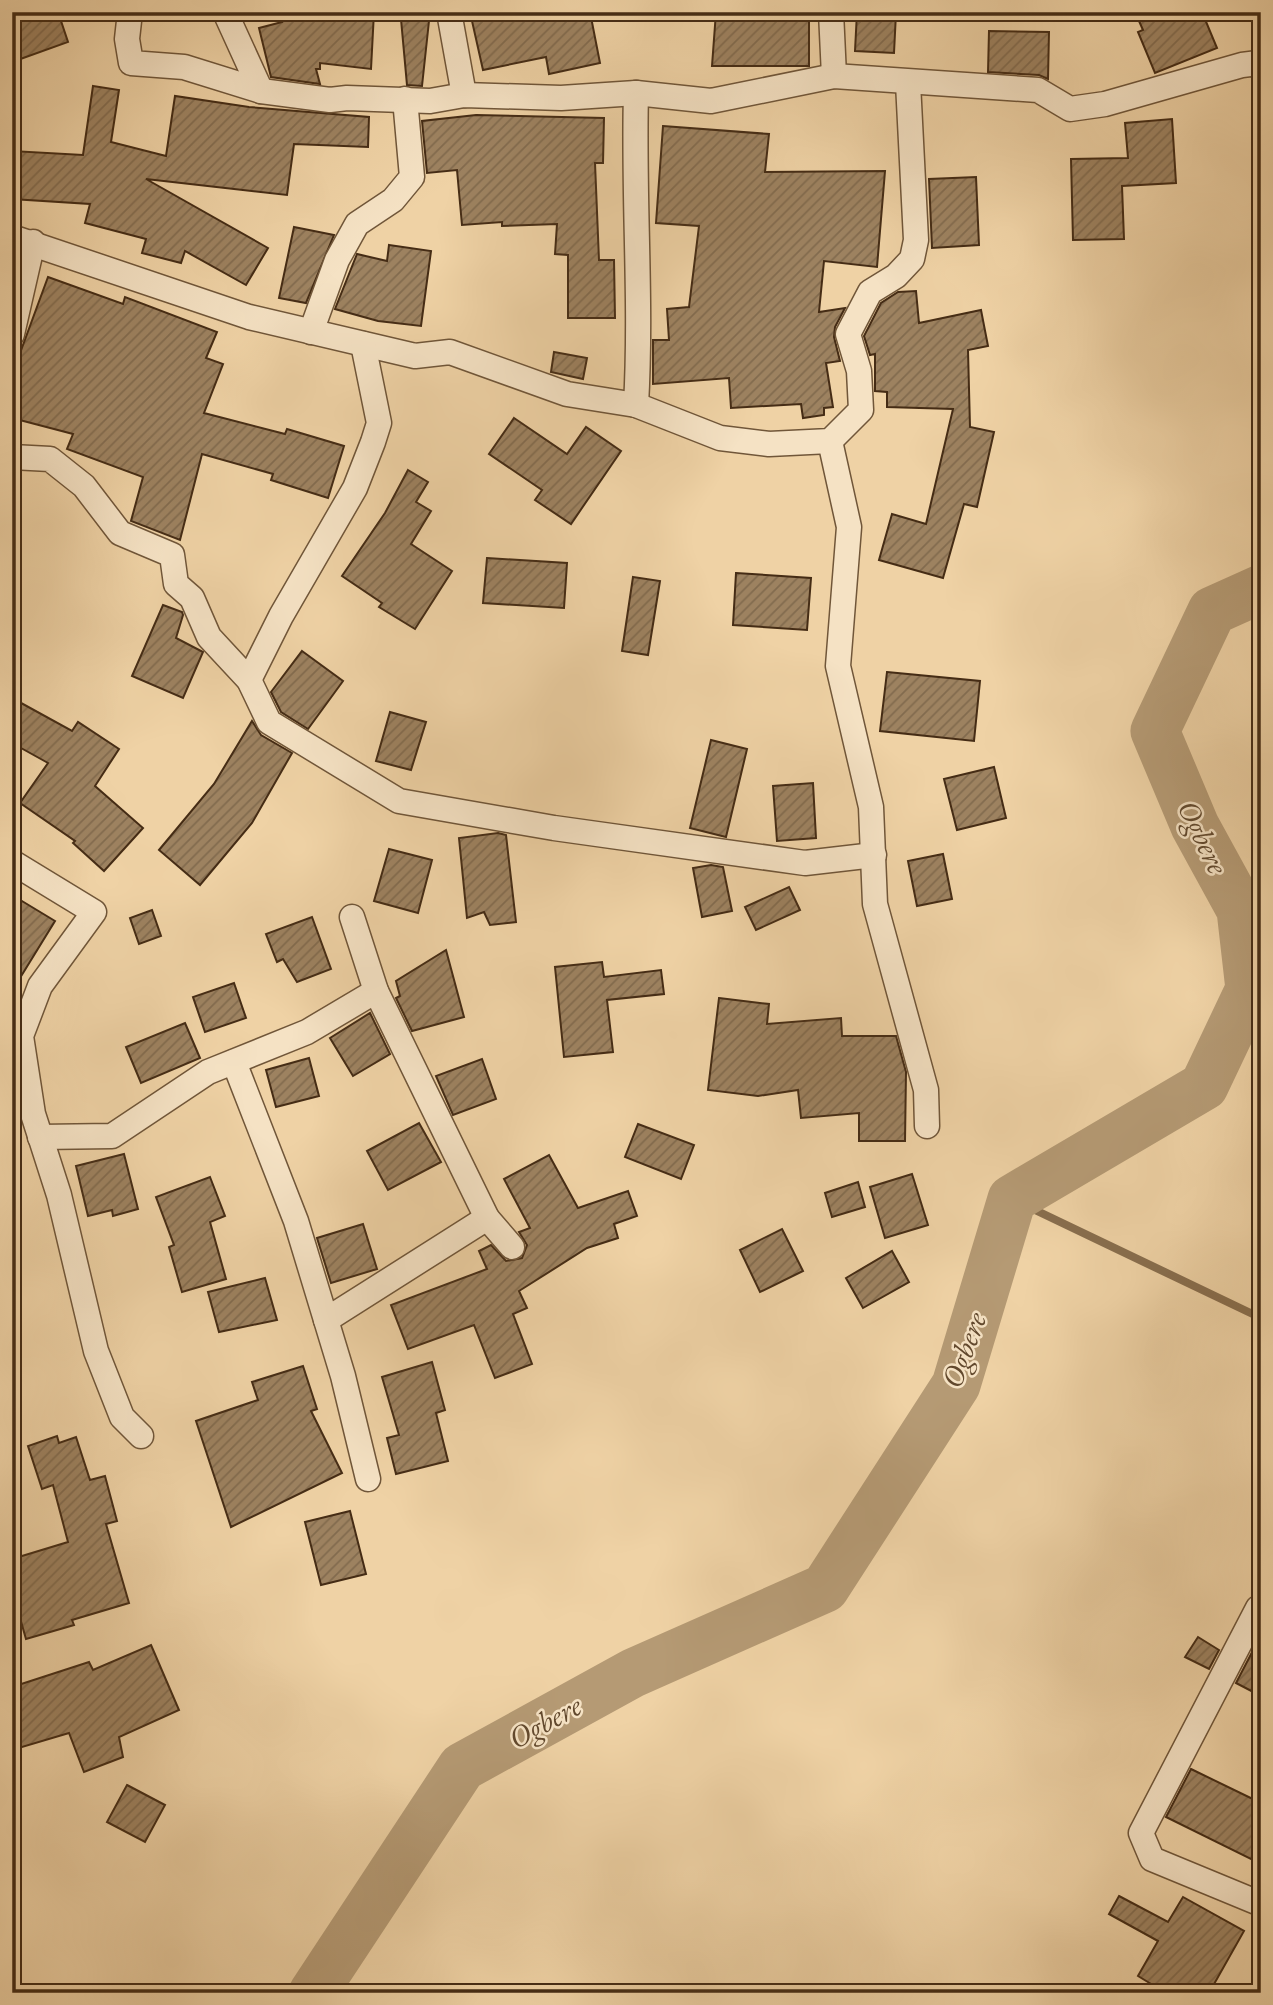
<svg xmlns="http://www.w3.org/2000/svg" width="1273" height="2005" viewBox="0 0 1273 2005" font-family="'EB Garamond',serif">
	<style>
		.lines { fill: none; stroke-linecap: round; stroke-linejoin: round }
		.stream { stroke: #886e4e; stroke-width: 8 }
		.river { stroke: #b59a74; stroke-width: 49 }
		.building { fill: url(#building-hatch); stroke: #452c15; stroke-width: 2 }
		.minor-casing { stroke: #705639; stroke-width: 27 }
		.minor { stroke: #f5e2c4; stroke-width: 24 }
		.labels { text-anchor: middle; stroke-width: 5; stroke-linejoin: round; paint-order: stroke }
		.water-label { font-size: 30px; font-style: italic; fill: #61482d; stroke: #f5e2c4 }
	</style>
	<defs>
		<pattern id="building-hatch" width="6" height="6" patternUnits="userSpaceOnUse" patternTransform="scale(1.75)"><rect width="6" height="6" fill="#9d8260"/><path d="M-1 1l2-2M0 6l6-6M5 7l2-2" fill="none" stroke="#826b4e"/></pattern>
	</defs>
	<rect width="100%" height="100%" fill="#efd2a5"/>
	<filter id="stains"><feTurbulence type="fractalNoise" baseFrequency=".00286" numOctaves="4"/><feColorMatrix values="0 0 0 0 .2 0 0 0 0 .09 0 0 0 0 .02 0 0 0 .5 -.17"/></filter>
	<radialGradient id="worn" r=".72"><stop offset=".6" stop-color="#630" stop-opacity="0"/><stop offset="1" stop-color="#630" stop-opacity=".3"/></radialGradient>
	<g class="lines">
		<path class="stream" d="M 1012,1199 L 1261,1318"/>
		<path class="river" d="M 313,1993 L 462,1767 L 633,1673 L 825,1588 L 956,1385 L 1012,1199 L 1204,1086 L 1250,989 L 1241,910 L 1195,826 L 1155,731 L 1212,611 L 1261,589"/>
	</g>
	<g class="building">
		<path d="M 12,12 L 58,12 L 68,42 L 12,62 Z"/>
		<path d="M 279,12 L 374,12 L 371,69 L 320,63 L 320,69 L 316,69 L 320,84 L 271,77 L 259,28 L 282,22 Z"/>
		<path d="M 470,12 L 590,12 L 600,63 L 549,74 L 546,57 L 483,70 Z"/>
		<path d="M 716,12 L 809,12 L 809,66 L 712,66 Z"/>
		<path d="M 857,12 L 896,13 L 894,53 L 855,51 Z"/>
		<path d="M 1135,12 L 1202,12 L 1217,48 L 1155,73 L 1138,32 L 1143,30 Z"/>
		<path d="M 401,19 L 429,21 L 422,86 L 407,85 Z"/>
		<path d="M 989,31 L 1049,32 L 1048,79 L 1039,75 L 988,72 Z"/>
		<path d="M 93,86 L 119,90 L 111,142 L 166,156 L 175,96 L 249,107 L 369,117 L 368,147 L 294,144 L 287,195 L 146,179 L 268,248 L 246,285 L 185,251 L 181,263 L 142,253 L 146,239 L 85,223 L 90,204 L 12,199 L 12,151 L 83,155 Z"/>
		<path d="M 476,115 L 604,118 L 603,163 L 595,163 L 599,260 L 614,260 L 615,318 L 568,318 L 568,255 L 555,254 L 557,224 L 502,226 L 502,222 L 462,225 L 457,170 L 427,173 L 422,121 Z"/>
		<path d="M 1172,119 L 1176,183 L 1122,186 L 1124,239 L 1073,240 L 1071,159 L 1128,158 L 1125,123 Z"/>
		<path d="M 663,126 L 769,134 L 765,172 L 885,171 L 877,267 L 824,261 L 819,312 L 845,308 L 835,327 L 834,337 L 840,361 L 826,363 L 833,407 L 824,408 L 824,415 L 803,418 L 801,404 L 731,408 L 729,378 L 653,384 L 653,340 L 669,340 L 667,309 L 689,307 L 699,226 L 656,223 Z"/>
		<path d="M 976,177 L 979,245 L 932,248 L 929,179 Z"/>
		<path d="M 294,227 L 334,235 L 306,303 L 279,298 Z"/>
		<path d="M 389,245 L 431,251 L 421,326 L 378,321 L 335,309 L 357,254 L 387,261 Z"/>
		<path d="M 48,277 L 123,304 L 125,297 L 217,332 L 206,358 L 223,364 L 204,413 L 285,434 L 287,429 L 344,446 L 328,498 L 271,480 L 273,474 L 202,454 L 180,540 L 131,521 L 143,477 L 67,449 L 73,434 L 12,418 L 18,381 L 12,380 L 12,375 Z"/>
		<path d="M 916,291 L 919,323 L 981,310 L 988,346 L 968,350 L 970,427 L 994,432 L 977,507 L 964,504 L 943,578 L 879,560 L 892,514 L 926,524 L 953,409 L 887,407 L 887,392 L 875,391 L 875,354 L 870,355 L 864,336 L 881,303 L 898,292 Z"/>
		<path d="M 554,352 L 587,358 L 583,379 L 551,372 Z"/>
		<path d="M 514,418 L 567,454 L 586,427 L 621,451 L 571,524 L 535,500 L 542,490 L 489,454 Z"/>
		<path d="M 408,470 L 428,482 L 416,502 L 431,511 L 411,544 L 452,571 L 415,629 L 379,607 L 382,603 L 342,576 L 385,513 Z"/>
		<path d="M 487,558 L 567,563 L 564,608 L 483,603 Z"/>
		<path d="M 736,573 L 811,578 L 807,630 L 733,625 Z"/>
		<path d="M 633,577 L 660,581 L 648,655 L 622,651 Z"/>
		<path d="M 163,605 L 182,612 L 183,615 L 176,638 L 203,652 L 183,698 L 132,676 Z"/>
		<path d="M 302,651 L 343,681 L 308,729 L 281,712 L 271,692 Z"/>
		<path d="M 887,672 L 980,681 L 974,741 L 880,731 Z"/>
		<path d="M 12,698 L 72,731 L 78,722 L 119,749 L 95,786 L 143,828 L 104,871 L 73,843 L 75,841 L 20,803 L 48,763 L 12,743 Z"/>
		<path d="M 390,712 L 426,722 L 411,770 L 376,761 Z"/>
		<path d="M 252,721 L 261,735 L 292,753 L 252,823 L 200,885 L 159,850 L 214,784 Z"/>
		<path d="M 711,740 L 747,749 L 726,837 L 690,828 Z"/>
		<path d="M 994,767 L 1006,818 L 957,830 L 944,779 Z"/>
		<path d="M 813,783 L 816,838 L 777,841 L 773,786 Z"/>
		<path d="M 498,833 L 506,835 L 516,922 L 490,925 L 484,912 L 467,918 L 459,838 Z"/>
		<path d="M 389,849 L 432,860 L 418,913 L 374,901 Z"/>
		<path d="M 943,854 L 952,899 L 917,906 L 908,861 Z"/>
		<path d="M 711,865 L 723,867 L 732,911 L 702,917 L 693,868 Z"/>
		<path d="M 789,887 L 800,910 L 756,930 L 745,907 Z"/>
		<path d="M 12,895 L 55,921 L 12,991 Z"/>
		<path d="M 152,910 L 161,936 L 139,944 L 130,918 Z"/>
		<path d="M 312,917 L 331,969 L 297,982 L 283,959 L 277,962 L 266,934 Z"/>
		<path d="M 446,950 L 464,1017 L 412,1031 L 396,998 L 400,996 L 396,981 Z"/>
		<path d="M 602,962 L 604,977 L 661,970 L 664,994 L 607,1000 L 613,1052 L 564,1057 L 555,967 Z"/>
		<path d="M 234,983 L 246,1018 L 205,1032 L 193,997 Z"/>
		<path d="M 719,998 L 769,1004 L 767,1024 L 841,1018 L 842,1036 L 896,1036 L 906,1072 L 905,1141 L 859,1141 L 859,1113 L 801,1118 L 798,1090 L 758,1096 L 708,1090 Z"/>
		<path d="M 370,1013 L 390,1054 L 353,1076 L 330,1038 Z"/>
		<path d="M 185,1023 L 200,1058 L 141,1083 L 126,1047 Z"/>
		<path d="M 309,1058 L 319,1096 L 276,1107 L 266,1070 Z"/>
		<path d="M 482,1059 L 496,1099 L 453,1115 L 436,1076 Z"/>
		<path d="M 419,1123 L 441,1162 L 388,1190 L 367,1151 Z"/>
		<path d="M 638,1124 L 694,1145 L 681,1179 L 625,1157 Z"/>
		<path d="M 124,1154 L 138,1209 L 113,1216 L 112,1210 L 88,1216 L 76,1166 Z"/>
		<path d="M 549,1155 L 578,1208 L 628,1191 L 637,1216 L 614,1224 L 618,1238 L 587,1248 L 519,1291 L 527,1308 L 513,1314 L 532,1364 L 495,1378 L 474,1325 L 408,1349 L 391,1305 L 487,1269 L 479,1251 L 491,1245 L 506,1261 L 522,1258 L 527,1245 L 519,1232 L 530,1228 L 504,1179 Z"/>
		<path d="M 912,1174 L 928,1225 L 885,1238 L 870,1187 Z"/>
		<path d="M 210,1177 L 225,1216 L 210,1222 L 226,1279 L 182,1292 L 169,1247 L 174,1245 L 156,1197 Z"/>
		<path d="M 858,1182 L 865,1207 L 832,1217 L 825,1193 Z"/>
		<path d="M 363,1224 L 377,1269 L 331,1283 L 317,1238 Z"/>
		<path d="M 782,1229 L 803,1271 L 760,1292 L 740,1250 Z"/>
		<path d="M 892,1251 L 909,1282 L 863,1308 L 846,1278 Z"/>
		<path d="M 265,1278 L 277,1320 L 219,1332 L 208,1292 Z"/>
		<path d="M 432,1362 L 445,1410 L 436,1413 L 448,1461 L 396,1474 L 387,1438 L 399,1435 L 382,1377 Z"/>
		<path d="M 303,1366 L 317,1409 L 311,1411 L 342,1473 L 231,1527 L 196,1421 L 258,1400 L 252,1382 Z"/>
		<path d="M 57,1436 L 59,1443 L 76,1437 L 90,1480 L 105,1476 L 117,1521 L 106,1524 L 129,1603 L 72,1620 L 74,1625 L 26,1639 L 20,1618 L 12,1622 L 12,1559 L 68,1542 L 53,1485 L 42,1489 L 28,1446 Z"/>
		<path d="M 350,1511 L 366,1574 L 321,1585 L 305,1522 Z"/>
		<path d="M 1261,1635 L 1261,1696 L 1236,1683 Z"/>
		<path d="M 1198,1637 L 1219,1650 L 1209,1669 L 1185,1657 Z"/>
		<path d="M 151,1645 L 179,1710 L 119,1737 L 123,1757 L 84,1772 L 69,1733 L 12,1750 L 12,1687 L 89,1662 L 93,1670 Z"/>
		<path d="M 1191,1769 L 1261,1803 L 1261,1864 L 1166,1817 Z"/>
		<path d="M 127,1785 L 165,1805 L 145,1842 L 107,1822 Z"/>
		<path d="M 1119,1896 L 1168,1922 L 1183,1897 L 1244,1931 L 1209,1993 L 1166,1993 L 1138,1976 L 1158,1941 L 1109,1914 Z"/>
	</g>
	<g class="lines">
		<defs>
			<g id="minor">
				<path d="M 130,12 L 127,39 L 131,63 L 184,67 L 261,91 L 330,100 L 347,98 L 430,101 L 464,95 L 561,98 L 636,93 L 711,101 L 834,76 L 1038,90 L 1070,109 L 1105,104 L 1242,65 L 1258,63 L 1261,68"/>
				<path d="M 225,12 L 261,91"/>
				<path d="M 449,12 L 464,95"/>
				<path d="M 831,12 L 834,76"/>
				<path d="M 12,237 L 249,317 L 415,356 L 450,352 L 567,394 L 636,405 L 720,438 L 769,444 L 830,441 L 861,410 L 859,371 L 848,334 L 870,292 L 896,276 L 912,259 L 916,240 L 908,83"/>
				<path d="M 311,332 L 337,260 L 357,224 L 393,200 L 412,177 L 405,99"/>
				<path d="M 12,334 L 33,242"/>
				<path d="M 636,405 C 642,301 633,197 636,93"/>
				<path d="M 830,441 L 849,527 L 838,666 L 871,807 L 875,904 L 926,1090 L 927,1126"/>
				<path d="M 12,457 L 50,459 L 84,486 L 120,533 L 172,555 L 176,584 L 192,598 L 209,637 L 249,680 L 269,722 L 399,801 L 554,828 L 805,863 L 874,855"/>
				<path d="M 249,680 L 281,616 L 355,488 L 373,442 L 379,423 L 363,344"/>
				<path d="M 12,862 L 94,912 L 40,986 L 21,1036 L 33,1114 L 59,1195 L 96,1351 L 122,1417 L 141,1436"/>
				<path d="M 352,917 L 376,991 L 487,1218 L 512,1247"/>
				<path d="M 234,1062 L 296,1221 L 343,1376 L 368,1479"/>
				<path d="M 40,1137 L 112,1136 L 208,1072 L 307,1032 L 376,991"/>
				<path d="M 326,1320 L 487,1218"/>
				<path d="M 1258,1608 L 1141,1833 L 1152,1859 L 1261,1904"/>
			</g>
		</defs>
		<use href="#minor" class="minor-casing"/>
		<use href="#minor" class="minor"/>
	</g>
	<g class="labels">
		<g class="water-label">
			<text transform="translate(1203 837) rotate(64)" y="10">Ogbere</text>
			<text transform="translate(964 1350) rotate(-70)" y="10">Ogbere</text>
			<text transform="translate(545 1722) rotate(-29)" y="10">Ogbere</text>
		</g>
	</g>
	<rect width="1273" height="2005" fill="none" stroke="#efd2a5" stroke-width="42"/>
	<rect x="14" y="14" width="1245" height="1977" fill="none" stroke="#452c15" stroke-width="3.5"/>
	<rect x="21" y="21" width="1231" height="1963" fill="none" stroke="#452c15" stroke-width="2"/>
	<rect width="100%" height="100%" filter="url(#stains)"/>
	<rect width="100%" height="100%" fill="url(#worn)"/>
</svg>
